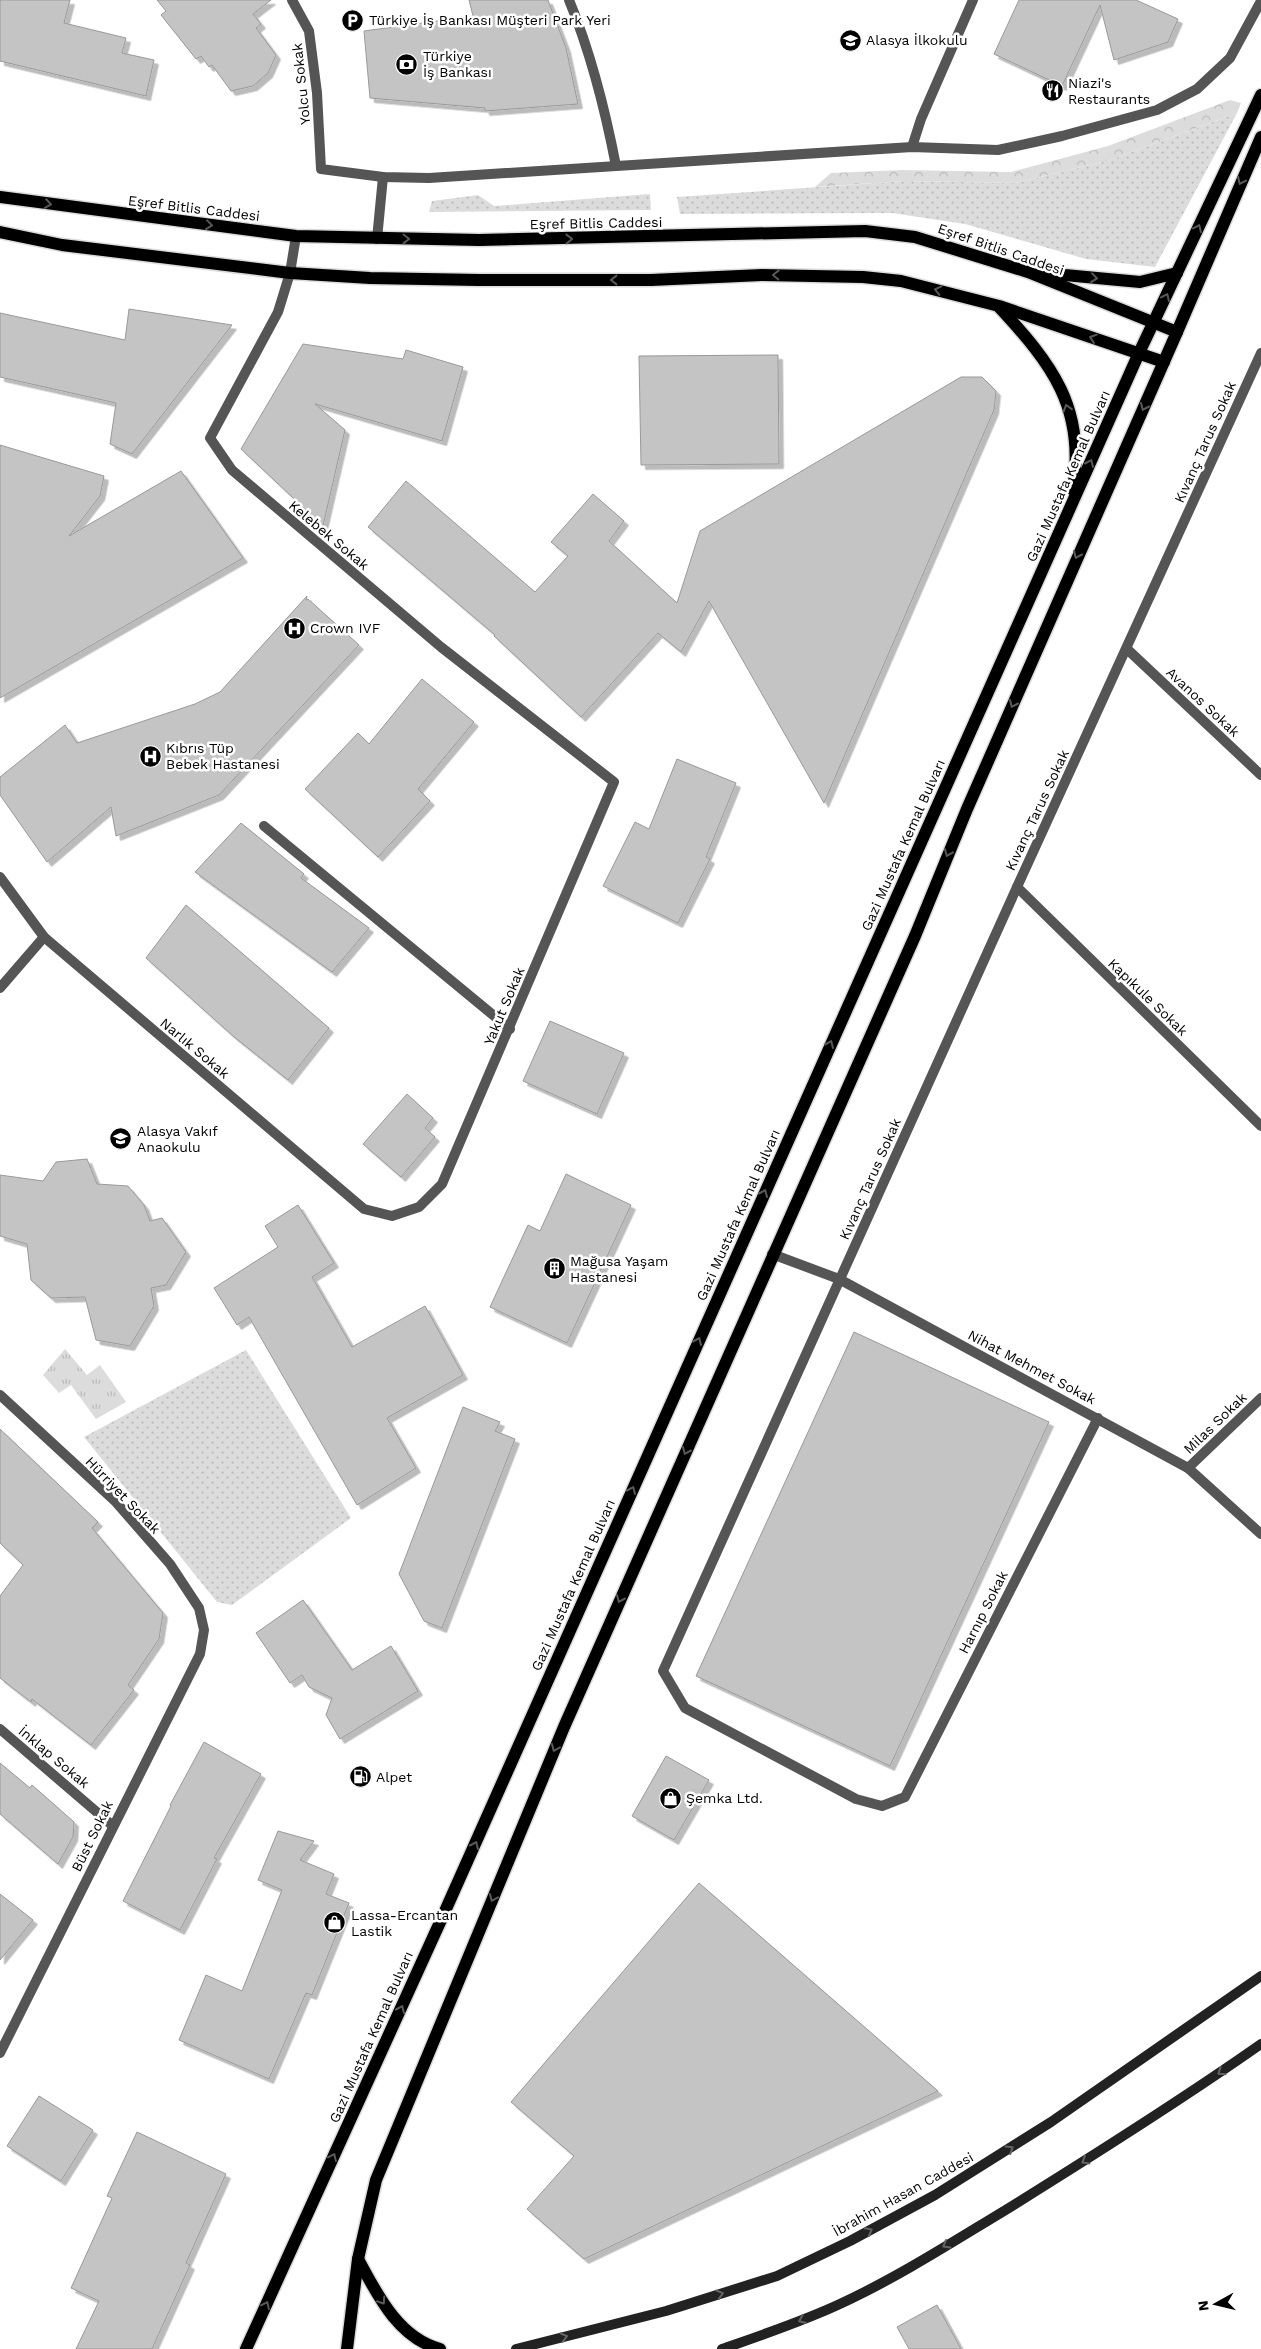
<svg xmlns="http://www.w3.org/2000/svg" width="1261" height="2349" viewBox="0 0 1261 2349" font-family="'Work Sans',sans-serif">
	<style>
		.grass { fill: url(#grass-dots) }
		.forest { fill: url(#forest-crowns) }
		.park { fill: url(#park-tufts) }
		.building { fill: #c4c4c4; stroke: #999; filter: url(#shadow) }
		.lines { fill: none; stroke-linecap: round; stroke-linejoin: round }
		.primary-casing { stroke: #dbdbdb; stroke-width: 15 }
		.street { stroke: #555; stroke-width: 10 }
		.secondary { stroke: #222; stroke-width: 10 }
		.primary { stroke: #000; stroke-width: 12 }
		.oneway { stroke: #595959 }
		.oneway2 { stroke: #646464 }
		.labels { text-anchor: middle; stroke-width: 5; stroke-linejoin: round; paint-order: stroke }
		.poi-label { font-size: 14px; fill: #000; stroke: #fff; text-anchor: start }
		.street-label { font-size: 14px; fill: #000; stroke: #fff }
	</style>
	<defs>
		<pattern id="grass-dots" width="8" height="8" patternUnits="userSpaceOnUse" patternTransform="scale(1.25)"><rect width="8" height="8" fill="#dcdcdc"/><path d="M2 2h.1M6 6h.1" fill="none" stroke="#bbb" stroke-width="1.8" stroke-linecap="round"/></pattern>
		<pattern id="forest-crowns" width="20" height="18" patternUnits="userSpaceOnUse" patternTransform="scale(1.25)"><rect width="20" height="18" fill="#dcdcdc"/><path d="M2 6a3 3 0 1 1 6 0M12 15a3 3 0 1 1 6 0" fill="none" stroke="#bbb"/></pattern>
		<pattern id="park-tufts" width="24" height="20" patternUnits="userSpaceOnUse" patternTransform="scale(1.25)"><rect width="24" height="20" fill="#dcdcdc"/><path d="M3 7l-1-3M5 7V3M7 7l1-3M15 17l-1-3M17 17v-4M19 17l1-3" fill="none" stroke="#bbb"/></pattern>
		<filter id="shadow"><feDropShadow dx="4.5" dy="4.5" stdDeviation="0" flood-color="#0004"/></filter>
	</defs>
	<rect width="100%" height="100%" fill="#fff"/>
	<g class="grass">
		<path d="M 1237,113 L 1155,267 L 1086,259 L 965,224 L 892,213 L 680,214 L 677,197 L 905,181 L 1016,183 L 1110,160 Z"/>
		<path d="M 650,194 L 651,210 L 429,212 L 432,201 L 478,195 L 494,206 Z"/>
		<path d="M 246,1350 L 351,1518 L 232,1605 L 217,1602 L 84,1437 Z"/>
	</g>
	<path class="forest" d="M 1230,100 L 1241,103 L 1237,113 L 1110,160 L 1016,183 L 905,181 L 815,187 L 831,173 L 902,170 L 1011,172 L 1108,146 Z"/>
	<path class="park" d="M 65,1349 L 87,1375 L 100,1365 L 126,1402 L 96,1419 L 71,1385 L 59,1393 L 43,1375 Z"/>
	<g class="building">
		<path d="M 0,0 L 70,0 L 64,23 L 126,38 L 122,53 L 154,60 L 146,96 L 0,61 Z"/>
		<path d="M 157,0 L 271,0 L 253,14 L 261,24 L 256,28 L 276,55 L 268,73 L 253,86 L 231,91 L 212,65 L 209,67 L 201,56 L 196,59 L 161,15 L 166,11 Z"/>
		<path d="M 469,0 L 548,0 L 566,48 L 578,104 L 485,111 L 485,108 L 370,98 L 364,31 L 473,16 Z"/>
		<path d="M 1019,0 L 1136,0 L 1178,19 L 1168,42 L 1114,60 L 1100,5 L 1062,86 L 994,54 Z"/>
		<path d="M 129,309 L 232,325 L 132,454 L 110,444 L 116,403 L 0,377 L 0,313 L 125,340 Z"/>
		<path d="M 303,344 L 403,359 L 406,350 L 463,367 L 442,441 L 315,404 L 345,430 L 323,526 L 241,449 Z"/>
		<path d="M 778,355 L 779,464 L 641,465 L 639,356 Z"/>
		<path d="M 961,377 L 982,377 L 996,391 L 994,410 L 824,803 L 709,601 L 681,652 L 658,633 L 581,717 L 494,636 L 495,635 L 368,527 L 406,481 L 535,592 L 568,556 L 551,542 L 593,494 L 624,521 L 609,541 L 677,603 L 700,531 Z"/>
		<path d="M 0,445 L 104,476 L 100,496 L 69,536 L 181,471 L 243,558 L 0,698 Z"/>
		<path d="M 307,596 L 306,600 L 308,599 L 359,645 L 219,795 L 116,836 L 111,807 L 47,862 L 0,795 L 0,777 L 65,725 L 77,743 L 195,704 L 220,692 Z"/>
		<path d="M 422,679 L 474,722 L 418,789 L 430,801 L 378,857 L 305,789 L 358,733 L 369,744 Z"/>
		<path d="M 677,759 L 736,783 L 706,857 L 710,859 L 678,923 L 603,886 L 635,822 L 649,829 Z"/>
		<path d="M 241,823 L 304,874 L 301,878 L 369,928 L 332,972 L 195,872 Z"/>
		<path d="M 186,905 L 329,1028 L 288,1080 L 233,1036 L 146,958 Z"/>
		<path d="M 550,1021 L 624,1053 L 597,1114 L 523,1081 Z"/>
		<path d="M 407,1094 L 433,1118 L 425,1128 L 435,1137 L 401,1177 L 363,1144 Z"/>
		<path d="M 87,1159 L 97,1184 L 128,1186 L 144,1205 L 150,1221 L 162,1218 L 186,1252 L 166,1285 L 151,1288 L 154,1306 L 130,1346 L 96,1340 L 85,1297 L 51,1298 L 31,1280 L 27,1244 L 0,1236 L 0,1175 L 43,1181 L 56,1162 Z"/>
		<path d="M 566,1174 L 631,1205 L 567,1343 L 490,1307 L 528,1225 L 540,1231 Z"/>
		<path d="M 298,1205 L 334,1263 L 312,1277 L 352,1347 L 425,1306 L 463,1375 L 387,1418 L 416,1468 L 357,1505 L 249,1317 L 237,1325 L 214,1288 L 278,1247 L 265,1226 Z"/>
		<path d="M 854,1332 L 1049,1422 L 890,1766 L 696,1676 Z"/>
		<path d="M 463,1407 L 500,1422 L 495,1431 L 515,1439 L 442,1628 L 424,1621 L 399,1574 Z"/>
		<path d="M 0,1429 L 98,1522 L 92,1528 L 163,1613 L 159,1639 L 128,1685 L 134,1690 L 91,1745 L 32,1699 L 31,1702 L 0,1678 L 0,1596 L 23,1565 L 0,1543 Z"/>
		<path d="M 303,1600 L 352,1670 L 391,1646 L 418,1691 L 340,1739 L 326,1715 L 332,1698 L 309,1687 L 302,1675 L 290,1683 L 256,1633 Z"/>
		<path d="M 204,1742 L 261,1774 L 214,1858 L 217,1859 L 180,1930 L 123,1901 L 171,1806 L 170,1805 Z"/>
		<path d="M 666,1756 L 709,1780 L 674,1840 L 632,1816 Z"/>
		<path d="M 0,1763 L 30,1788 L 32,1785 L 74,1822 L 73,1837 L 58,1864 L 0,1814 Z"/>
		<path d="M 278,1831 L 314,1841 L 300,1860 L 334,1874 L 326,1894 L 349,1903 L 312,1995 L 306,1993 L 269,2079 L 179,2040 L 206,1975 L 242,1991 L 282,1890 L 258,1880 Z"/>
		<path d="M 699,1883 L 938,2091 L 584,2259 L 527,2209 L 574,2156 L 511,2102 Z"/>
		<path d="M 0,1894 L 33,1920 L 0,1960 Z"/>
		<path d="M 39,2096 L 93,2130 L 61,2181 L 7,2146 Z"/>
		<path d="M 137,2132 L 226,2174 L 186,2263 L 190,2265 L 152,2349 L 76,2349 L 99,2301 L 71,2288 L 112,2198 L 107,2196 Z"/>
		<path d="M 937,2305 L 961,2349 L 909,2349 L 897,2327 Z"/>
	</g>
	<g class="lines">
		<defs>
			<g id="primary">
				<path d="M 0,197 L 296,236 L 479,240 L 865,231 L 915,237 L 1028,272 L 1177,332"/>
				<path d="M 0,232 L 62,245 L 290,273 L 370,278 L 479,280 L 651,280 L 762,275 L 863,277 L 901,281 L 999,306 L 1164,362"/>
				<path d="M 1043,273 L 1140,282 L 1177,273"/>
				<path d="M 999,307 C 1052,364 1086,408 1073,490"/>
				<path d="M 358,2259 C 377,2294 398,2338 440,2349"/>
				<path d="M 246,2349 L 446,1909 L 1139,353 L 1261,95"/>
				<path d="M 347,2349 L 358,2259 L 376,2180 L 564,1727 L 915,936 L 967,809 L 1177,332 L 1261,137"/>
			</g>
		</defs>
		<use href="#primary" class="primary-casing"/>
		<g class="street">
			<path d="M 292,0 L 309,31 L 317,93 L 321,169 L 383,177 L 429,178 L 912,147 L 998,150 L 1062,136 L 1157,110 L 1197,89 L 1230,58 L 1261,1"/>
			<path d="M 569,0 C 591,53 605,109 616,166"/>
			<path d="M 912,147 L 921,119 L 973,0"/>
			<path d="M 377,239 L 383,177"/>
			<path d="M 1127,649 L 1261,775"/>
			<path d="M 264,826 L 510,1029"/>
			<path d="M 0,877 L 44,937 L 364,1209 L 392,1216 L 419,1207 L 442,1184 L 614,782 L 441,647 L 232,470 L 210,438 L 278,312 L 290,273 L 296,236"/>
			<path d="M 1017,887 L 1261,1126"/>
			<path d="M 0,988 L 44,937"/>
			<path d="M 772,1254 L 839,1279 L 1188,1468 L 1261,1534"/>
			<path d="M 0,1395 L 115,1501 L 170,1564 L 199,1608 L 204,1630 L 200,1654 L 0,2053"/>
			<path d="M 1098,1418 L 905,1797 L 882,1806 L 856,1799 L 685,1708 L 663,1671 L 1017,887 L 1261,353"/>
			<path d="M 1188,1468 L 1261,1398"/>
			<path d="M 0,1729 L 113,1826"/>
		</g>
		<g class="secondary">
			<path d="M 516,2349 L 666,2311 L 777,2276 L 850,2241 L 935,2195 L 1051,2122 L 1261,1976"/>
			<path d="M 722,2349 C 762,2335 804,2321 842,2303 C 898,2277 951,2243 1004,2211 C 1091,2157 1177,2103 1261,2044"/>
		</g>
		<use href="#primary" class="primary"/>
	</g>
	<defs><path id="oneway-chevron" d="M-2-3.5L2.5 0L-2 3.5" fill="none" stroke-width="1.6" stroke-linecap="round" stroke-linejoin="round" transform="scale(1.25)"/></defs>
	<g class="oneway">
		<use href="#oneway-chevron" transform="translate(1241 181) rotate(115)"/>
		<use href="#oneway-chevron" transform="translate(48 204) rotate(9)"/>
		<use href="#oneway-chevron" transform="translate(209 225) rotate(7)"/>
		<use href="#oneway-chevron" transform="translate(1198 228) rotate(-65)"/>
		<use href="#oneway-chevron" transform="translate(406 239) rotate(1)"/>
		<use href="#oneway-chevron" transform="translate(569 239) rotate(-1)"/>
		<use href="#oneway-chevron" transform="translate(776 275) rotate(-179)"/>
		<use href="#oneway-chevron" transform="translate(1094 278) rotate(7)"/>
		<use href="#oneway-chevron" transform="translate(614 280) rotate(180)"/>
		<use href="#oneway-chevron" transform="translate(938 290) rotate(-167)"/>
		<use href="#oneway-chevron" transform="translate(1166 297) rotate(-65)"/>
		<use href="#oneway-chevron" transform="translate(1093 338) rotate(-161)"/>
		<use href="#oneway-chevron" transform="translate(1144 407) rotate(114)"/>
		<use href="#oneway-chevron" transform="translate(1067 408) rotate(-107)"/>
		<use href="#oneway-chevron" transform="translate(1090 463) rotate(-66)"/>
		<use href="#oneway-chevron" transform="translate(1077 555) rotate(114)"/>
		<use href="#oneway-chevron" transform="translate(1013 704) rotate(114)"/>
		<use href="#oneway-chevron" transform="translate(948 853) rotate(112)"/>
		<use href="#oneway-chevron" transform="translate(830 1044) rotate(-66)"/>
		<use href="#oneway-chevron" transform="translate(764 1193) rotate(-66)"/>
		<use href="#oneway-chevron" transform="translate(698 1341) rotate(-66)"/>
		<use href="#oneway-chevron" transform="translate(686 1451) rotate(114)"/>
		<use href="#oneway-chevron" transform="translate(632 1490) rotate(-66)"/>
		<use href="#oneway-chevron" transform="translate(620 1599) rotate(114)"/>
		<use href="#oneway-chevron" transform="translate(555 1748) rotate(113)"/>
		<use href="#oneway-chevron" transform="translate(475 1845) rotate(-66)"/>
		<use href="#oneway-chevron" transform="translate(493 1898) rotate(113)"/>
		<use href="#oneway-chevron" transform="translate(401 2009) rotate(-66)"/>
		<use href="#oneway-chevron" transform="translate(333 2157) rotate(-65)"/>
		<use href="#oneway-chevron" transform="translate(382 2301) rotate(57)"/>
		<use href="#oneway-chevron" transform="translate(266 2305) rotate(-65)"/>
	</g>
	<g class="oneway2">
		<use href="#oneway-chevron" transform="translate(1221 2072) rotate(145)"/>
		<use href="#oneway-chevron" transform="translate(1010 2149) rotate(-32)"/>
		<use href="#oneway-chevron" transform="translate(1085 2161) rotate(149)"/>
		<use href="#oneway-chevron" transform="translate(869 2231) rotate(-28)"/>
		<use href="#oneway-chevron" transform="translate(946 2245) rotate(150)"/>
		<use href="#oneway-chevron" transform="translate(720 2294) rotate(-17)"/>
		<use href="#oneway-chevron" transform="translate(802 2320) rotate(157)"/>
		<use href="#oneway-chevron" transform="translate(564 2337) rotate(-14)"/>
	</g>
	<defs>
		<symbol id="parking-disc" viewBox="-11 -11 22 22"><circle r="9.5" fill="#000" stroke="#fff"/><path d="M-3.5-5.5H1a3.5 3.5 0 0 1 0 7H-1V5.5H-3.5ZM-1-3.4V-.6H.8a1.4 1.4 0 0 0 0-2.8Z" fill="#fff"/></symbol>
		<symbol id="school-disc" viewBox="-11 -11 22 22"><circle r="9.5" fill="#000" stroke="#fff"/><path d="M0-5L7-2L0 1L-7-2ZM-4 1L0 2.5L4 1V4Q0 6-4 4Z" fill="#fff"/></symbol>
		<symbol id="bank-disc" viewBox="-11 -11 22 22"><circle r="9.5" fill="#000" stroke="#fff"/><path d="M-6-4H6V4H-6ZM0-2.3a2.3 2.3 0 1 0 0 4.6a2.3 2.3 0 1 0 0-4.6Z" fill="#fff"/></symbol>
		<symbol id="restaurant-disc" viewBox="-11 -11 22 22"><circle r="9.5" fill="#000" stroke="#fff"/><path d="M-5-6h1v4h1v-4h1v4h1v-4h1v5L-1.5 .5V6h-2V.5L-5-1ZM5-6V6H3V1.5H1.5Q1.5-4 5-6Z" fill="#fff"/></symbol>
		<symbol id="hospital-disc" viewBox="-11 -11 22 22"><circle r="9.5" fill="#000" stroke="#fff"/><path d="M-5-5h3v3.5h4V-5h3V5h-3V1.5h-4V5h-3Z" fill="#fff"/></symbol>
		<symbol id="building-disc" viewBox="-11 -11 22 22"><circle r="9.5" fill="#000" stroke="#fff"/><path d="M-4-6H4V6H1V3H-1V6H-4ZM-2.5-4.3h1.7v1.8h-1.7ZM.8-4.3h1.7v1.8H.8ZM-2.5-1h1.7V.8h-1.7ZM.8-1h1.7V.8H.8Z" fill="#fff"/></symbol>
		<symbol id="fuel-disc" viewBox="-11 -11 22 22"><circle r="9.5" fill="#000" stroke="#fff"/><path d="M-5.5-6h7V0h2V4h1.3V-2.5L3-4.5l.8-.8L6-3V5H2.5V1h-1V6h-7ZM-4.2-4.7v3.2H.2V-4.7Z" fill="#fff"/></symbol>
		<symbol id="shop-disc" viewBox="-11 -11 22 22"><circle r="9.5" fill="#000" stroke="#fff"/><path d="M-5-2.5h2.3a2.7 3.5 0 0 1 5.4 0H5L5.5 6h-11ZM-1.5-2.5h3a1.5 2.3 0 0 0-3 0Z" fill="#fff"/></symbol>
	</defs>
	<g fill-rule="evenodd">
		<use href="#parking-disc" x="340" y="8" width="25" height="25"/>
		<use href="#school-disc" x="838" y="28" width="25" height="25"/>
		<use href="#bank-disc" x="394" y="52" width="25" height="25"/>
		<use href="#restaurant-disc" x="1040" y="78" width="25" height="25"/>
		<use href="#hospital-disc" x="282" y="616" width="25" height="25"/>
		<use href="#hospital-disc" x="138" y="744" width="25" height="25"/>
		<use href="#school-disc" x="108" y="1126" width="25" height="25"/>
		<use href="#building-disc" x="542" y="1256" width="25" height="25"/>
		<use href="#fuel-disc" x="348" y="1764" width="25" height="25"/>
		<use href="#shop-disc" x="658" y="1786" width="25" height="25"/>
		<use href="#shop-disc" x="322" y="1910" width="25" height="25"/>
	</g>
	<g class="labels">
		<g class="poi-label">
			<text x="369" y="25">Türkiye İş Bankası Müşteri Park Yeri</text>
			<text x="866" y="45">Alasya İlkokulu</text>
			<text x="423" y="61">Türkiye<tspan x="423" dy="16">İş Bankası</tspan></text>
			<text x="1068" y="88">Niazi's<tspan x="1068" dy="16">Restaurants</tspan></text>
			<text x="310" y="633">Crown IVF</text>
			<text x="166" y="753">Kıbrıs Tüp<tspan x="166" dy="16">Bebek Hastanesi</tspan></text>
			<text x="137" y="1136">Alasya Vakıf<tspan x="137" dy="16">Anaokulu</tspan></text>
			<text x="570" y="1266">Mağusa Yaşam<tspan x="570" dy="16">Hastanesi</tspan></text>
			<text x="376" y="1782">Alpet</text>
			<text x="686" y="1803">Şemka Ltd.</text>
			<text x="351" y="1920">Lassa-Ercantan<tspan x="351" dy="16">Lastik</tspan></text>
		</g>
		<g class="street-label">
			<text transform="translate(301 84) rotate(-96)" y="5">Yolcu Sokak</text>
			<text transform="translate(194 208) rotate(7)" y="5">Eşref Bitlis Caddesi</text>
			<text transform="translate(596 223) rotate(-1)" y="5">Eşref Bitlis Caddesi</text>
			<text transform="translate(1001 249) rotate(19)" y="5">Eşref Bitlis Caddesi</text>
			<text transform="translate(1205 442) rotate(-66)" y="5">Kıvanç Tarus Sokak</text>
			<text transform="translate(1068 476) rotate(-66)" y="5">Gazi Mustafa Kemal Bulvarı</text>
			<text transform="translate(329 535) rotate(40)" y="5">Kelebek Sokak</text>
			<text transform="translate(1203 702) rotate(43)" y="5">Avanos Sokak</text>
			<text transform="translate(1037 810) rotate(-65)" y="5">Kıvanç Tarus Sokak</text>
			<text transform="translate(903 845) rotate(-66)" y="5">Gazi Mustafa Kemal Bulvarı</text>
			<text transform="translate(1148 997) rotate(44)" y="5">Kapıkule Sokak</text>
			<text transform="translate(504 1006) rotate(-67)" y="5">Yakut Sokak</text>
			<text transform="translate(195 1048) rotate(40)" y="5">Narlık Sokak</text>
			<text transform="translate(870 1179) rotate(-66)" y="5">Kıvanç Tarus Sokak</text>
			<text transform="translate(738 1215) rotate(-66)" y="5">Gazi Mustafa Kemal Bulvarı</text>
			<text transform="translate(1032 1367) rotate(28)" y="5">Nihat Mehmet Sokak</text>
			<text transform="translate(1215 1423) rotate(-44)" y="5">Milas Sokak</text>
			<text transform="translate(123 1495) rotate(46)" y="5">Hürriyet Sokak</text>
			<text transform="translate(573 1585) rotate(-66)" y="5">Gazi Mustafa Kemal Bulvarı</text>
			<text transform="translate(983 1612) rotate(-63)" y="5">Harnıp Sokak</text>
			<text transform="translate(54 1757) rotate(40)" y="5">İnklap Sokak</text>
			<text transform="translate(92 1836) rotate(-64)" y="5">Büst Sokak</text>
			<text transform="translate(371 2037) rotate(-66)" y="5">Gazi Mustafa Kemal Bulvarı</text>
			<text transform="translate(903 2194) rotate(-29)" y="5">İbrahim Hasan Caddesi</text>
		</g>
	</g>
	<g transform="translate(1216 2304) rotate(262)" stroke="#ffffff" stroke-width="4" paint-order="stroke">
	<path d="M0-4L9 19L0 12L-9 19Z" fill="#000000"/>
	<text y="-8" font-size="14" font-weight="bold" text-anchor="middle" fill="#000000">N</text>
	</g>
</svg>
